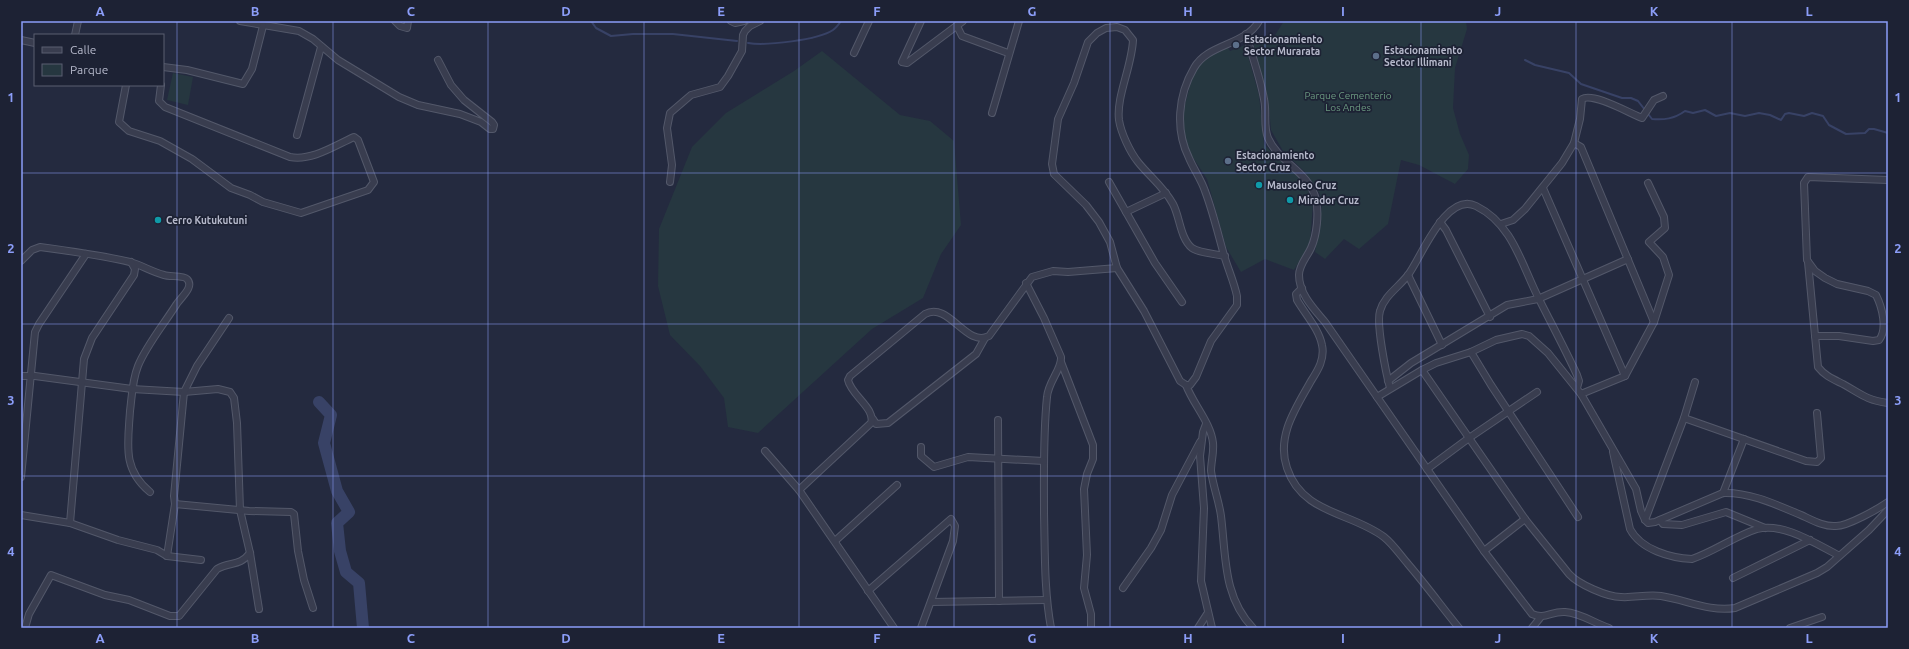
<svg xmlns="http://www.w3.org/2000/svg" width="1909" height="649" viewBox="0 0 1909 649" font-family="Ubuntu,sans-serif">
	<style>
		.green { fill: #263740 }
		.lines { fill: none; stroke-linecap: round; stroke-linejoin: round }
		.stream { stroke: #384266; stroke-width: 2 }
		.river { stroke: #384266; stroke-width: 12 }
		.street-casing { stroke: #53586a; stroke-width: 8 }
		.street { stroke: #393d4f; stroke-width: 6 }
		.grid { fill: none; stroke: #8b9df8; stroke-width: 1; stroke-opacity: 0.55 }
		.service-dot { fill: #5c6f8a; stroke: #1d2234; stroke-width: 1.5 }
		.culture-dot { fill: #0f9aa8; stroke: #1d2234; stroke-width: 1.5 }
		.labels { text-anchor: middle; stroke-width: 3.5; stroke-linejoin: round; paint-order: stroke }
		.poi-label { font-size: 10px; font-weight: bold; fill: #b5b8ca; stroke: #1d2234; text-anchor: start }
		.park-label { font-size: 10px; fill: #6c9b81; stroke: #1d2234 }
		.neatline { fill: none; stroke: #8b9df8; stroke-width: 1.5 }
		.grid-label { font-size: 13px; text-anchor: middle; font-weight: bold; fill: #8b9df8 }
	</style>
	<rect width="100%" height="100%" fill="#242a3f"/>
	<g class="green">
		<path d="M 1284,21 L 1466,21 L 1467,29 L 1455,68 L 1453,108 L 1460,134 L 1469,155 L 1468,169 L 1455,184 L 1419,165 L 1401,160 L 1388,224 L 1359,249 L 1344,239 L 1325,259 L 1315,252 L 1322,206 L 1320,194 L 1305,172 L 1283,151 L 1271,130 L 1268,99 L 1254,49 L 1254,44 L 1275,35 Z"/>
		<path d="M 1245,45 L 1259,95 L 1264,144 L 1275,156 L 1295,173 L 1307,188 L 1313,203 L 1310,244 L 1294,270 L 1265,259 L 1241,272 L 1226,247 L 1207,179 L 1188,150 L 1183,131 L 1182,116 L 1192,78 L 1201,61 L 1227,46 L 1230,51 Z"/>
		<path d="M 822,51 L 900,115 L 930,121 L 954,141 L 961,225 L 941,254 L 923,298 L 872,329 L 758,433 L 728,427 L 724,398 L 700,366 L 670,335 L 658,286 L 659,229 L 692,147 L 726,113 L 794,71 Z"/>
		<path d="M 173,73 L 193,77 L 188,105 L 167,100 Z"/>
	</g>
	<g class="lines">
		<g class="stream">
			<path d="M 591,21 L 596,28 L 611,36 L 633,34 L 673,34 L 737,41"/>
			<path d="M 748,43 C 766,46 818,40 833,30 C 836,28 839,24 841,21"/>
			<path d="M 1525,60 L 1535,65 L 1569,73 L 1581,84 L 1622,98 L 1631,98 L 1638,101 L 1652,119 C 1664,120 1674,119 1685,111 L 1693,113 L 1705,110 L 1716,116 L 1730,113 L 1745,116 L 1759,113 L 1770,115 L 1781,120 L 1785,114 L 1789,113 L 1804,116 L 1812,113 L 1823,116 L 1829,125 L 1846,134 L 1865,133 L 1869,129 L 1874,129 L 1888,133"/>
		</g>
		<path class="river" d="M 319,402 L 331,415 L 324,443 L 337,491 L 349,512 L 337,523 L 340,551 L 346,572 L 359,583 L 363,628"/>
		<defs>
			<g id="street">
				<path d="M 240,21 L 299,31 L 313,39 L 338,60 L 399,97 L 418,105 L 460,114 L 481,122 L 490,129 L 493,129 L 494,125 L 492,122 L 464,100 L 451,85 L 438,60"/>
				<path d="M 395,21 L 400,26 L 407,28 L 408,21"/>
				<path d="M 731,21 L 735,23 L 744,21"/>
				<path d="M 921,21 L 902,62 L 907,63 L 963,21"/>
				<path d="M 957,26 L 962,36 L 1008,53"/>
				<path d="M 1246,34 C 1252,56 1260,77 1264,99 C 1267,112 1263,126 1268,138 C 1279,163 1310,172 1316,200 C 1319,213 1317,235 1311,248 C 1307,257 1299,265 1299,275 C 1299,294 1314,309 1325,322 L 1484,551 L 1532,614 C 1545,620 1551,611 1565,612 C 1581,613 1594,623 1609,628"/>
				<path d="M 75,35 L 78,21"/>
				<path d="M 21,40 L 35,43"/>
				<path d="M 854,53 L 869,21"/>
				<path d="M 163,67 L 187,70 L 243,84 L 252,69 L 263,26"/>
				<path d="M 126,85 L 119,122 L 129,131 L 160,141 L 192,159 L 231,188 L 250,195 L 263,202 L 301,213 L 368,190 L 374,182 L 358,140 L 354,137 C 334,146 312,161 290,157 L 165,107 L 159,101 L 161,85"/>
				<path d="M 992,113 L 1019,21"/>
				<path d="M 297,135 L 321,47"/>
				<path d="M 1574,143 L 1581,147 L 1654,322"/>
				<path d="M 670,182 L 672,165 L 667,128 L 670,113 L 691,95 L 720,87 L 728,76 L 742,51 L 743,35 L 745,31 L 750,26 L 760,21"/>
				<path d="M 1109,182 L 1155,263 L 1182,302"/>
				<path d="M 1543,188 L 1625,376"/>
				<path d="M 1126,212 L 1166,193"/>
				<path d="M 1440,222 L 1446,230 L 1490,317"/>
				<path d="M 1501,224 L 1513,220 L 1525,209 L 1562,163 L 1574,143 L 1580,119 L 1582,99 C 1593,92 1629,113 1642,118 L 1654,100 L 1663,96"/>
				<path d="M 1225,256 C 1216,254 1199,253 1192,248 C 1180,238 1180,217 1173,204 C 1164,187 1149,176 1138,162 C 1130,152 1121,133 1119,120 C 1116,97 1132,66 1133,40 L 1125,30 L 1117,27 L 1106,28 L 1097,33 L 1088,42 L 1074,83 L 1058,119 L 1052,164 L 1054,174 L 1086,205 L 1099,222 L 1110,242 L 1117,268 L 1144,311 L 1180,381 L 1186,385 L 1190,385 L 1196,377 L 1211,341 L 1237,305 L 1237,296 C 1234,282 1228,269 1224,255 C 1218,234 1213,212 1205,191 C 1201,179 1194,170 1189,158 C 1175,130 1178,95 1194,68 C 1208,43 1245,46 1259,21"/>
				<path d="M 21,261 L 32,250 L 40,247 C 70,251 100,255 130,262 C 141,265 152,272 164,275 C 169,277 183,275 187,279 C 195,287 180,298 176,305 C 164,324 146,346 138,366 C 132,381 132,396 130,411 C 128,444 122,469 150,492"/>
				<path d="M 1808,262 L 1818,367 C 1825,376 1833,379 1843,384 C 1861,394 1866,400 1888,403"/>
				<path d="M 1408,275 L 1442,345"/>
				<path d="M 1026,283 L 1044,318 L 1061,357 C 1062,369 1048,382 1047,397 C 1043,435 1044,474 1044,513 C 1045,551 1044,590 1051,628"/>
				<path d="M 1302,288 L 1296,294 L 1297,300 C 1305,314 1319,329 1322,345 C 1325,359 1318,370 1311,381 C 1296,408 1276,436 1287,468 C 1302,514 1351,512 1384,537 C 1393,544 1401,556 1408,564 C 1426,585 1442,607 1459,628"/>
				<path d="M 1815,336 L 1839,336 L 1873,341 L 1879,340 C 1888,329 1882,307 1876,295 L 1868,291 L 1837,284 L 1825,278 L 1815,271 L 1807,260 L 1804,183 L 1808,177 L 1888,180"/>
				<path d="M 1471,352 L 1491,385 L 1578,517"/>
				<path d="M 1061,362 L 1093,445 L 1093,459 L 1087,474 L 1084,489 L 1087,555 L 1084,588 L 1091,614 L 1091,628"/>
				<path d="M 1422,370 L 1525,519 L 1569,574 C 1578,584 1607,597 1621,597 C 1634,598 1647,594 1661,596 C 1687,600 1709,612 1735,608 L 1817,573 L 1827,567 L 1869,530 L 1888,510"/>
				<path d="M 21,376 L 35,376 L 132,389 L 184,392 L 218,389 L 230,392 L 234,398 L 237,423 L 240,510 L 250,553 L 259,609"/>
				<path d="M 1388,381 L 1411,363 L 1507,305 L 1538,299 L 1628,259"/>
				<path d="M 1186,385 C 1193,404 1211,423 1213,443 C 1214,453 1211,462 1211,471 C 1213,486 1219,501 1221,516 C 1226,556 1223,597 1253,628"/>
				<path d="M 1390,388 C 1386,373 1376,324 1380,311 C 1384,296 1399,287 1408,275 C 1421,258 1446,191 1476,206 C 1513,224 1522,266 1539,299 C 1552,325 1565,349 1577,375 L 1579,381 L 1577,388"/>
				<path d="M 1581,394 L 1625,376 L 1654,322 L 1669,275 L 1663,257 L 1649,242 L 1665,228 L 1664,217 L 1648,183"/>
				<path d="M 1377,397 L 1422,370 L 1436,363 L 1471,352 L 1496,340 L 1522,334 L 1529,336 L 1548,353 L 1581,394 L 1636,489 L 1641,511 L 1645,520 L 1648,523 L 1655,522 L 1723,493 C 1750,492 1777,505 1801,515 C 1812,520 1824,527 1836,526 C 1848,526 1878,509 1888,502"/>
				<path d="M 1684,418 L 1806,461 L 1817,462 L 1821,458 L 1817,413"/>
				<path d="M 873,419 L 876,424 L 888,423 L 976,354 L 985,338"/>
				<path d="M 998,420 L 999,601"/>
				<path d="M 1206,424 L 1203,432 L 1200,456 L 1204,508 L 1201,581 L 1212,628"/>
				<path d="M 921,447 L 921,456 L 934,467 L 968,457 L 1044,461"/>
				<path d="M 765,451 L 799,490 L 894,628"/>
				<path d="M 1613,452 L 1630,529 C 1641,550 1671,558 1692,559 C 1715,551 1735,536 1757,529 C 1783,522 1816,544 1838,555"/>
				<path d="M 1427,469 L 1469,438 L 1537,392"/>
				<path d="M 21,477 L 35,332 L 39,324 L 86,254"/>
				<path d="M 799,490 L 871,423 C 876,409 851,395 848,380 L 850,376 L 925,314 C 949,301 966,348 989,336 L 1032,277 L 1053,271 L 1068,272 L 1117,268"/>
				<path d="M 1723,493 L 1744,439"/>
				<path d="M 175,504 L 249,511 L 291,512 L 294,514 L 298,551 L 304,580 L 313,608"/>
				<path d="M 21,515 L 70,523 L 118,540 L 157,550 L 167,556 L 201,560"/>
				<path d="M 1645,520 L 1684,418 L 1695,382"/>
				<path d="M 1660,520 L 1663,524 L 1682,525 L 1726,512 L 1765,528"/>
				<path d="M 70,523 L 84,359 L 92,338 L 134,275 L 135,269 L 131,262"/>
				<path d="M 835,541 L 897,485"/>
				<path d="M 1484,551 L 1525,519"/>
				<path d="M 167,556 L 175,504 L 174,496 L 184,392 L 197,366 L 229,318"/>
				<path d="M 1733,578 L 1810,540"/>
				<path d="M 1123,588 L 1151,548 L 1161,530 L 1172,495 L 1200,442"/>
				<path d="M 868,591 L 951,519 L 955,526 L 953,541 L 921,628"/>
				<path d="M 931,602 L 1046,600"/>
				<path d="M 25,628 L 29,614 L 51,575 L 105,595 L 129,600 L 170,616 L 179,616 L 217,569 C 231,561 239,567 250,553"/>
				<path d="M 1198,628 L 1207,614"/>
				<path d="M 1532,628 L 1540,618"/>
				<path d="M 1790,628 L 1822,617"/>
			</g>
		</defs>
		<use href="#street" class="street-casing"/>
		<use href="#street" class="street"/>
	</g>
	<path class="grid" d="M 177,21 L 177,628M 333,21 L 333,628M 488,21 L 488,628M 644,21 L 644,628M 799,21 L 799,628M 954,21 L 954,628M 1110,21 L 1110,628M 1265,21 L 1265,628M 1421,21 L 1421,628M 1576,21 L 1576,628M 1732,21 L 1732,628M 21,173 L 1888,173M 21,324 L 1888,324M 21,476 L 1888,476"/>
	<g class="service-dot">
		<circle cx="1236" cy="45" r="4"/>
		<circle cx="1376" cy="56" r="4"/>
		<circle cx="1228" cy="161" r="4"/>
	</g>
	<g class="culture-dot">
		<circle cx="1259" cy="185" r="4"/>
		<circle cx="1290" cy="200" r="4"/>
		<circle cx="158" cy="220" r="4"/>
	</g>
	<g class="labels">
		<g class="poi-label">
			<text x="1244" y="43">Estacionamiento<tspan x="1244" dy="12">Sector Murarata</tspan></text>
			<text x="1384" y="54">Estacionamiento<tspan x="1384" dy="12">Sector Illimani</tspan></text>
			<text x="1236" y="159">Estacionamiento<tspan x="1236" dy="12">Sector Cruz</tspan></text>
			<text x="1267" y="189">Mausoleo Cruz</text>
			<text x="1298" y="204">Mirador Cruz</text>
			<text x="166" y="224">Cerro Kutukutuni</text>
		</g>
		<g class="park-label">
			<text x="1348" y="99">Parque Cementerio<tspan x="1348" dy="12">Los Andes</tspan></text>
		</g>
	</g>
	<rect width="1909" height="649" fill="none" stroke="#1d2234" stroke-width="44"/>
	<rect x="34" y="34" width="130" height="52" fill="#1d2234" stroke="#5a5e70"/>
	<rect x="42" y="47" width="20" height="6" fill="#393d4f" stroke="#5a5e70"/>
	<text x="70" y="54" font-size="12" fill="#b5b8ca">Calle</text>
	<rect x="42" y="64" width="20" height="12" fill="#263740" stroke="#5a5e70"/>
	<text x="70" y="74" font-size="12" fill="#b5b8ca">Parque</text>
	<rect x="22" y="22" width="1865" height="605" class="neatline"/>
	<g class="grid-label">
		<text x="100" y="16">A</text>
		<text x="255" y="16">B</text>
		<text x="411" y="16">C</text>
		<text x="566" y="16">D</text>
		<text x="721" y="16">E</text>
		<text x="877" y="16">F</text>
		<text x="1032" y="16">G</text>
		<text x="1188" y="16">H</text>
		<text x="1343" y="16">I</text>
		<text x="1498" y="16">J</text>
		<text x="1654" y="16">K</text>
		<text x="1809" y="16">L</text>
		<text x="11" y="102">1</text>
		<text x="1898" y="102">1</text>
		<text x="11" y="253">2</text>
		<text x="1898" y="253">2</text>
		<text x="11" y="405">3</text>
		<text x="1898" y="405">3</text>
		<text x="11" y="556">4</text>
		<text x="1898" y="556">4</text>
		<text x="100" y="643">A</text>
		<text x="255" y="643">B</text>
		<text x="411" y="643">C</text>
		<text x="566" y="643">D</text>
		<text x="721" y="643">E</text>
		<text x="877" y="643">F</text>
		<text x="1032" y="643">G</text>
		<text x="1188" y="643">H</text>
		<text x="1343" y="643">I</text>
		<text x="1498" y="643">J</text>
		<text x="1654" y="643">K</text>
		<text x="1809" y="643">L</text>
	</g>
</svg>
